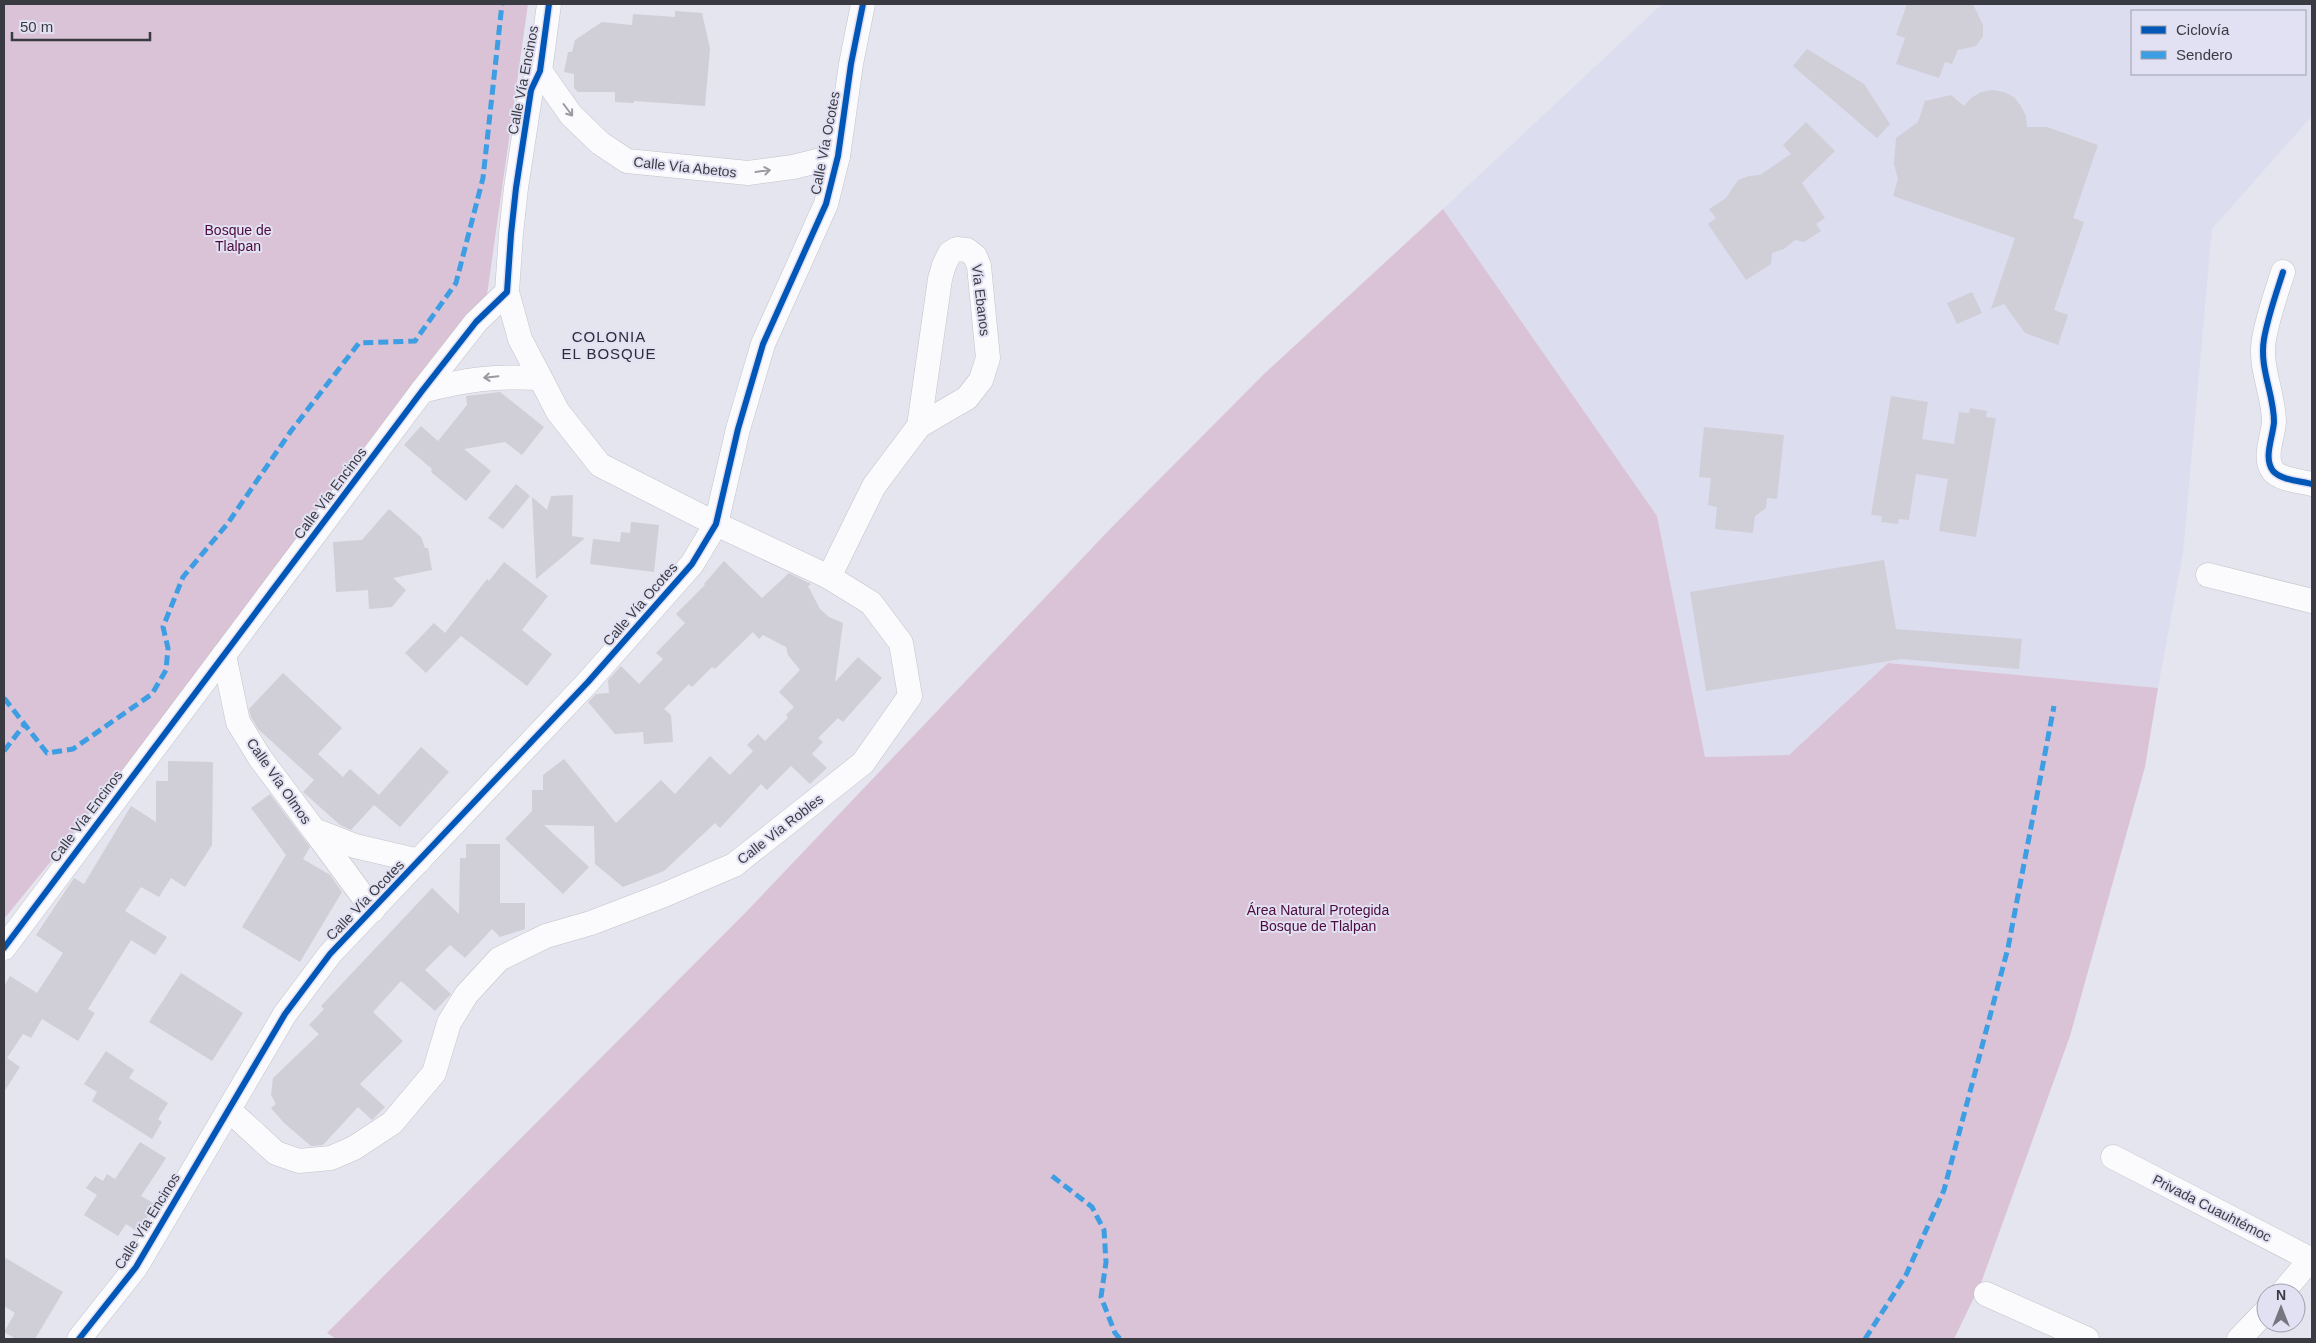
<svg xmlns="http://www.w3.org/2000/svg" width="2316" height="1343" viewBox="0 0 2316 1343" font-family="Helvetica,sans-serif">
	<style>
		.built { fill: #ddddf0; fill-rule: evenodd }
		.green { fill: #dac3d6 }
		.building { fill: #d0ced6 }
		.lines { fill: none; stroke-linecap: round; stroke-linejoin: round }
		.minor-casing { stroke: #c2c2ca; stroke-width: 25 }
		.minor { stroke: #fbfbfd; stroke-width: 24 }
		.quiet { stroke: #3e9ee3; stroke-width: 5; stroke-dasharray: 10 5; stroke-linecap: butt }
		.cycleway-casing { stroke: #e1e1f3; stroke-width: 9 }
		.cycleway { stroke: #0057b8; stroke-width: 6 }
		.oneway { stroke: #9a9ba0 }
		.labels { text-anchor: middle; stroke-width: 4; stroke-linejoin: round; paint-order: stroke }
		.street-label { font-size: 14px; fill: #3a3b42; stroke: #e1e1f3 }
		.park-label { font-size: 14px; fill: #4d0a3c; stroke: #e1e1f3 }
		.neighbourhood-label { font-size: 15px; letter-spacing: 1px; fill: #2b2b39; stroke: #e1e1f3 }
	</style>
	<rect width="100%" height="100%" fill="#e5e5ef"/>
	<path class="built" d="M 1662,4 L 2312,4 L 2312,116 L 2212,229 L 2183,553 L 2158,688 L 1888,663 L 1789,755 L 1705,757 L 1657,516 L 1443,209 ZM 2132,11 L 2305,11 L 2305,74 L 2132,74 Z"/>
	<g class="green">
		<path d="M 4,4 L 528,4 L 486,302 L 61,849 L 4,919 Z"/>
		<path d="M 1443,209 L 1657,516 L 1705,757 L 1789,755 L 1888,663 L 2158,688 L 2145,767 L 2070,1036 L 1981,1283 L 1954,1339 L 336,1339 L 327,1333 L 749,909 L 1112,527 L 1265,373 Z"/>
	</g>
	<g class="building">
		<path d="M 1907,4 L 1973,4 L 1983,25 L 1983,36 L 1976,46 L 1958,50 L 1952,64 L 1945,62 L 1939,78 L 1896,64 L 1905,38 L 1896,35 Z"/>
		<path d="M 675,11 L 702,13 L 710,49 L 705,106 L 634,101 L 634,103 L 615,102 L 615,92 L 578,92 L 574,88 L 574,74 L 564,72 L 568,52 L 572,52 L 575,40 L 602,22 L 632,25 L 633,14 L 675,17 Z"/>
		<path d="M 1807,49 L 1864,84 L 1890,124 L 1877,138 L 1793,66 Z"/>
		<path d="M 1993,90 L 2004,92 L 2014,97 L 2021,106 L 2026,116 L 2027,127 L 2047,127 L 2098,145 L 2073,218 L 2084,222 L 2054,310 L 2068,315 L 2058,345 L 2025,333 L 2004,304 L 1991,309 L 2015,238 L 1893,196 L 1898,179 L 1894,164 L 1896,138 L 1918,122 L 1925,101 L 1951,95 L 1964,106 L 1971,98 L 1981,92 Z"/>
		<path d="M 1806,122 L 1835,151 L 1802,183 L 1825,218 L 1816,224 L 1821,231 L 1804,242 L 1795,240 L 1784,249 L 1772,253 L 1771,264 L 1746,280 L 1708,224 L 1716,218 L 1709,209 L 1726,198 L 1738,180 L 1749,176 L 1760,175 L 1791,154 L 1783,145 Z"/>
		<path d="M 1972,292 L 1982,313 L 1957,324 L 1947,303 Z"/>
		<path d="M 500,392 L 544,427 L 522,455 L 505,442 L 464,449 L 491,471 L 466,501 L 431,472 L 432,469 L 404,445 L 421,426 L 438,441 L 467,405 L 466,396 Z"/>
		<path d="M 1891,396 L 1928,402 L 1922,439 L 1954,444 L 1959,412 L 1969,413 L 1970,408 L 1987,411 L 1986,417 L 1996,418 L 1976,537 L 1939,531 L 1948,479 L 1916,474 L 1909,520 L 1899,519 L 1898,524 L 1881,522 L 1882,516 L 1871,515 Z"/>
		<path d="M 1704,427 L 1784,435 L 1777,499 L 1767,498 L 1766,508 L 1755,516 L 1753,533 L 1715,529 L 1717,507 L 1708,505 L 1711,478 L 1699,477 Z"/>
		<path d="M 516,484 L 530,496 L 503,529 L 488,518 Z"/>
		<path d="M 573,495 L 572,536 L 585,538 L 536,579 L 532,497 L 547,510 L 551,496 Z"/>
		<path d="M 389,509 L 421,537 L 425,548 L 428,548 L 432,570 L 393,578 L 406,590 L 392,607 L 369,609 L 368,590 L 336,592 L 333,542 L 362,540 Z"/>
		<path d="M 631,522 L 659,525 L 654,572 L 590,564 L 593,539 L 620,542 L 621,532 L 630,533 Z"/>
		<path d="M 1884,560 L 1896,629 L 2022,639 L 2019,669 L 1901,659 L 1706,691 L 1690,592 Z"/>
		<path d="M 724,561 L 762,598 L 789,573 L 811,584 L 808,586 L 820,609 L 829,617 L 843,623 L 835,682 L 858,657 L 882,678 L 843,722 L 838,718 L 818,738 L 823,742 L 812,754 L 827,768 L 810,784 L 791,766 L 767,790 L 761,784 L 720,828 L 715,823 L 664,871 L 623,887 L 595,864 L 594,826 L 544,825 L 589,867 L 563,894 L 505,839 L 532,811 L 532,790 L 543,790 L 543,775 L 564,759 L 616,823 L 661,780 L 675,794 L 710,756 L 730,775 L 753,751 L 747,745 L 758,734 L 765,741 L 788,718 L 786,715 L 794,707 L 779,692 L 800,670 L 788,655 L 786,647 L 763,635 L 759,639 L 753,632 L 715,669 L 712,667 L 692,687 L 689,684 L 664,709 L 671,715 L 673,742 L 644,744 L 643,732 L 615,734 L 588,702 L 596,694 L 609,693 L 608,680 L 621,666 L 639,684 L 663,659 L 656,653 L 685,623 L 676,614 L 705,585 L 704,584 Z"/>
		<path d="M 504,562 L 548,596 L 522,630 L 552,654 L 527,686 L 461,636 L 426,673 L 405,653 L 434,623 L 445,633 L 487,579 L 489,581 Z"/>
		<path d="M 283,673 L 342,728 L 318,754 L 343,777 L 350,769 L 379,795 L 421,747 L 449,772 L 400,827 L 374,805 L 351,830 L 340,825 L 303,792 L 314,780 L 258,729 L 251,717 L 249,709 Z"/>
		<path d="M 168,761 L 213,762 L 212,845 L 185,887 L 171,878 L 159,897 L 141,887 L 125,911 L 167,937 L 155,955 L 131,940 L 88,1009 L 95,1013 L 78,1041 L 42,1019 L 31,1038 L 23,1034 L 7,1058 L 20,1067 L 4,1092 L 4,986 L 10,976 L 37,993 L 63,953 L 36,935 L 74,878 L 84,884 L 131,806 L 156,822 L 156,781 L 168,781 Z"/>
		<path d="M 270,794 L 310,847 L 303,859 L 330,875 L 342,892 L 300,962 L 242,927 L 286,855 L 251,808 Z"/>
		<path d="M 466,844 L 500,844 L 500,903 L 525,903 L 525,929 L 500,937 L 492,929 L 465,958 L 450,945 L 425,970 L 451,994 L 435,1011 L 401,981 L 373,1012 L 403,1041 L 360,1084 L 385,1107 L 372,1120 L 358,1107 L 323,1145 L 311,1146 L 284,1123 L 271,1108 L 276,1104 L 271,1095 L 273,1078 L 319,1034 L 309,1025 L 324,1009 L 321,1006 L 432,888 L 459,914 L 460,858 L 466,858 Z"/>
		<path d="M 181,973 L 243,1013 L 212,1061 L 149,1022 Z"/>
		<path d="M 106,1051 L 134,1070 L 129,1078 L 168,1103 L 158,1119 L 162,1122 L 152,1139 L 92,1101 L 97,1092 L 84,1084 Z"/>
		<path d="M 140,1142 L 166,1158 L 141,1196 L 155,1204 L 138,1232 L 126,1224 L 118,1236 L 84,1215 L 97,1195 L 86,1188 L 95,1176 L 103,1181 L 107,1174 L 115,1179 Z"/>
		<path d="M 4,1257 L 63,1292 L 35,1339 L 16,1339 L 4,1332 L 15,1313 L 4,1306 Z"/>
	</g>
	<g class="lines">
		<defs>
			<g id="minor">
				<path d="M 540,71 L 571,115 L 600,143 L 627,161 L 748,173 L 793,167 L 838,156"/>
				<path d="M 2283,272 C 2276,294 2268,316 2264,339 C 2259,368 2274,394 2274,422 C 2273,437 2263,458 2273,471 C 2281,480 2300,481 2312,484"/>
				<path d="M 422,391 C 467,379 494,376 540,378"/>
				<path d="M 2208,575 L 2312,601"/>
				<path d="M 829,577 L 874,486 L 919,426 L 967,398 L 981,380 L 988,358 L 979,266 L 975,256 L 967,250 L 957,249 L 950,253 L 944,265 L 940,279 L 919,426"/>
				<path d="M 224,655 L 238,722 L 260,758 L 314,830 L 355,846 L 419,861"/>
				<path d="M 314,830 L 373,910"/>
				<path d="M 4,948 L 422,391 L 476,322 L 507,292 L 511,234 L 516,188 L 531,90 L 540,71 L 549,4"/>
				<path d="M 229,1110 L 276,1153 L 299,1161 L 331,1158 L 354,1148 L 392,1123 L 434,1073 L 449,1023 L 466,995 L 499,959 L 546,936 L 591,923 L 664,895 L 734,865 L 863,763 L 910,696 L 901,643 L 871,603 L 829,577 L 716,524 L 600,465 L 558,412 L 520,339 L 507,292"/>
				<path d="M 2113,1157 L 2312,1260"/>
				<path d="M 2282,1293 L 2310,1260"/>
				<path d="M 1986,1294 L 2087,1339"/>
				<path d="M 79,1339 L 136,1267 L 285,1014 L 330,954 L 588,682 L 692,564 L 716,524 L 738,429 L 763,344 L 826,204 L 838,156 L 851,64 L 863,4"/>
				<path d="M 2239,1339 L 2266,1311"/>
			</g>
		</defs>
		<use href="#minor" class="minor-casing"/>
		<use href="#minor" class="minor"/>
		<g class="quiet">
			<path d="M 4,698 L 47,753 L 73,749 L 152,694 L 166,670 L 168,648 L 163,627 L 183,577 L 228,523 L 291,431 L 359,343 L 415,341 L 456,283 L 483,178 L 502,4"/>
			<path d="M 4,751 L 24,725"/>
			<path d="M 1052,1176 L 1092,1207 L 1104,1230 L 1106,1262 L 1101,1297 L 1115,1333 L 1120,1339"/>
			<path d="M 1865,1339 L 1906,1275 L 1944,1190 L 2008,948 L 2054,706"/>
		</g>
		<defs>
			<g id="cycleway">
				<path d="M 2283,272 C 2276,294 2268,316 2264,339 C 2259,368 2274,394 2274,422 C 2273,437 2263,458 2273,471 C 2281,480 2300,481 2312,484"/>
				<path d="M 4,948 L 422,391 L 476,322 L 507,292 L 511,234 L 516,188 L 531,90 L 540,71 L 549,4"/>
				<path d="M 79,1339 L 136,1267 L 285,1014 L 330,954 L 588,682 L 692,564 L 716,524 L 738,429 L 763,344 L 826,204 L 838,156 L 851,64 L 863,4"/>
			</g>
		</defs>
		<use href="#cycleway" class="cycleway-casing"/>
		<use href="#cycleway" class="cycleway"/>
	</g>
	<defs><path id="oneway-shaft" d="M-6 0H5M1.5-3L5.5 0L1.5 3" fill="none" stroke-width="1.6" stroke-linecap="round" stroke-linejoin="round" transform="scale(1.25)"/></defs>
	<g class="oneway">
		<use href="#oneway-shaft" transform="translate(568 110) rotate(53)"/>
		<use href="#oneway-shaft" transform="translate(763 171) rotate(-8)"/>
		<use href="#oneway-shaft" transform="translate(491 377) rotate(174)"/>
	</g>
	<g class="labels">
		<g class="street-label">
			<text transform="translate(523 80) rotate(-79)" y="5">Calle Vía Encinos</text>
			<text transform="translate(825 143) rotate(-79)" y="5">Calle Vía Ocotes</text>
			<text transform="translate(685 167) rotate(6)" y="5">Calle Vía Abetos</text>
			<text transform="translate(981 300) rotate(83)" y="5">Vía Ebanos</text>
			<text transform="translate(330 493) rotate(-53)" y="5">Calle Vía Encinos</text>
			<text transform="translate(640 604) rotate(-49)" y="5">Calle Vía Ocotes</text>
			<text transform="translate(279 781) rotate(55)" y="5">Calle Vía Olmos</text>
			<text transform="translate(86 816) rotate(-53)" y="5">Calle Vía Encinos</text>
			<text transform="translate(780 829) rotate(-38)" y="5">Calle Vía Robles</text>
			<text transform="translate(365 900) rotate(-46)" y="5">Calle Vía Ocotes</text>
			<text transform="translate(2212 1208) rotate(27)" y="5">Privada Cuauhtémoc</text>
			<text transform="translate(147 1221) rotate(-58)" y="5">Calle Vía Encinos</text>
		</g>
		<g class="park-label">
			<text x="238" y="235">Bosque de<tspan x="238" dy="16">Tlalpan</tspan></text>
			<text x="1318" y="915">Área Natural Protegida<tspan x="1318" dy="16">Bosque de Tlalpan</tspan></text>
		</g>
		<g class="neighbourhood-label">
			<text x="609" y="342">COLONIA<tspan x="609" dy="17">EL BOSQUE</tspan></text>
		</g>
	</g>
	<rect width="2316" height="1343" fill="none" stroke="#3a3b42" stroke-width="10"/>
	<rect x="2131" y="10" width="175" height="65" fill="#e1e1f3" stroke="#9e9fac"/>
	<rect x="2141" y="26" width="25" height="8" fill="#0057b8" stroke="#9e9fac"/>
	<text x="2176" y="35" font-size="15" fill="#3a3b42">Ciclovía</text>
	<rect x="2141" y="51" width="25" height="8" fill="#3e9ee3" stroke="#9e9fac"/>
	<text x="2176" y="60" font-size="15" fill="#3a3b42">Sendero</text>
	<g transform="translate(2281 1308)"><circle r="24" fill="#e1e1f3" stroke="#9e9fac"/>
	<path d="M0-4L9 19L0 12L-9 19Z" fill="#76767f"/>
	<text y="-8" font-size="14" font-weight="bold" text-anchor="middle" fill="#3a3b42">N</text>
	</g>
	<path d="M12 32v8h138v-8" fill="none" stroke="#3a3b42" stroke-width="2.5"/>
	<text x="20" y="32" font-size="15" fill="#3a3b42" stroke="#e1e1f3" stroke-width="4" paint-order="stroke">50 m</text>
</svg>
